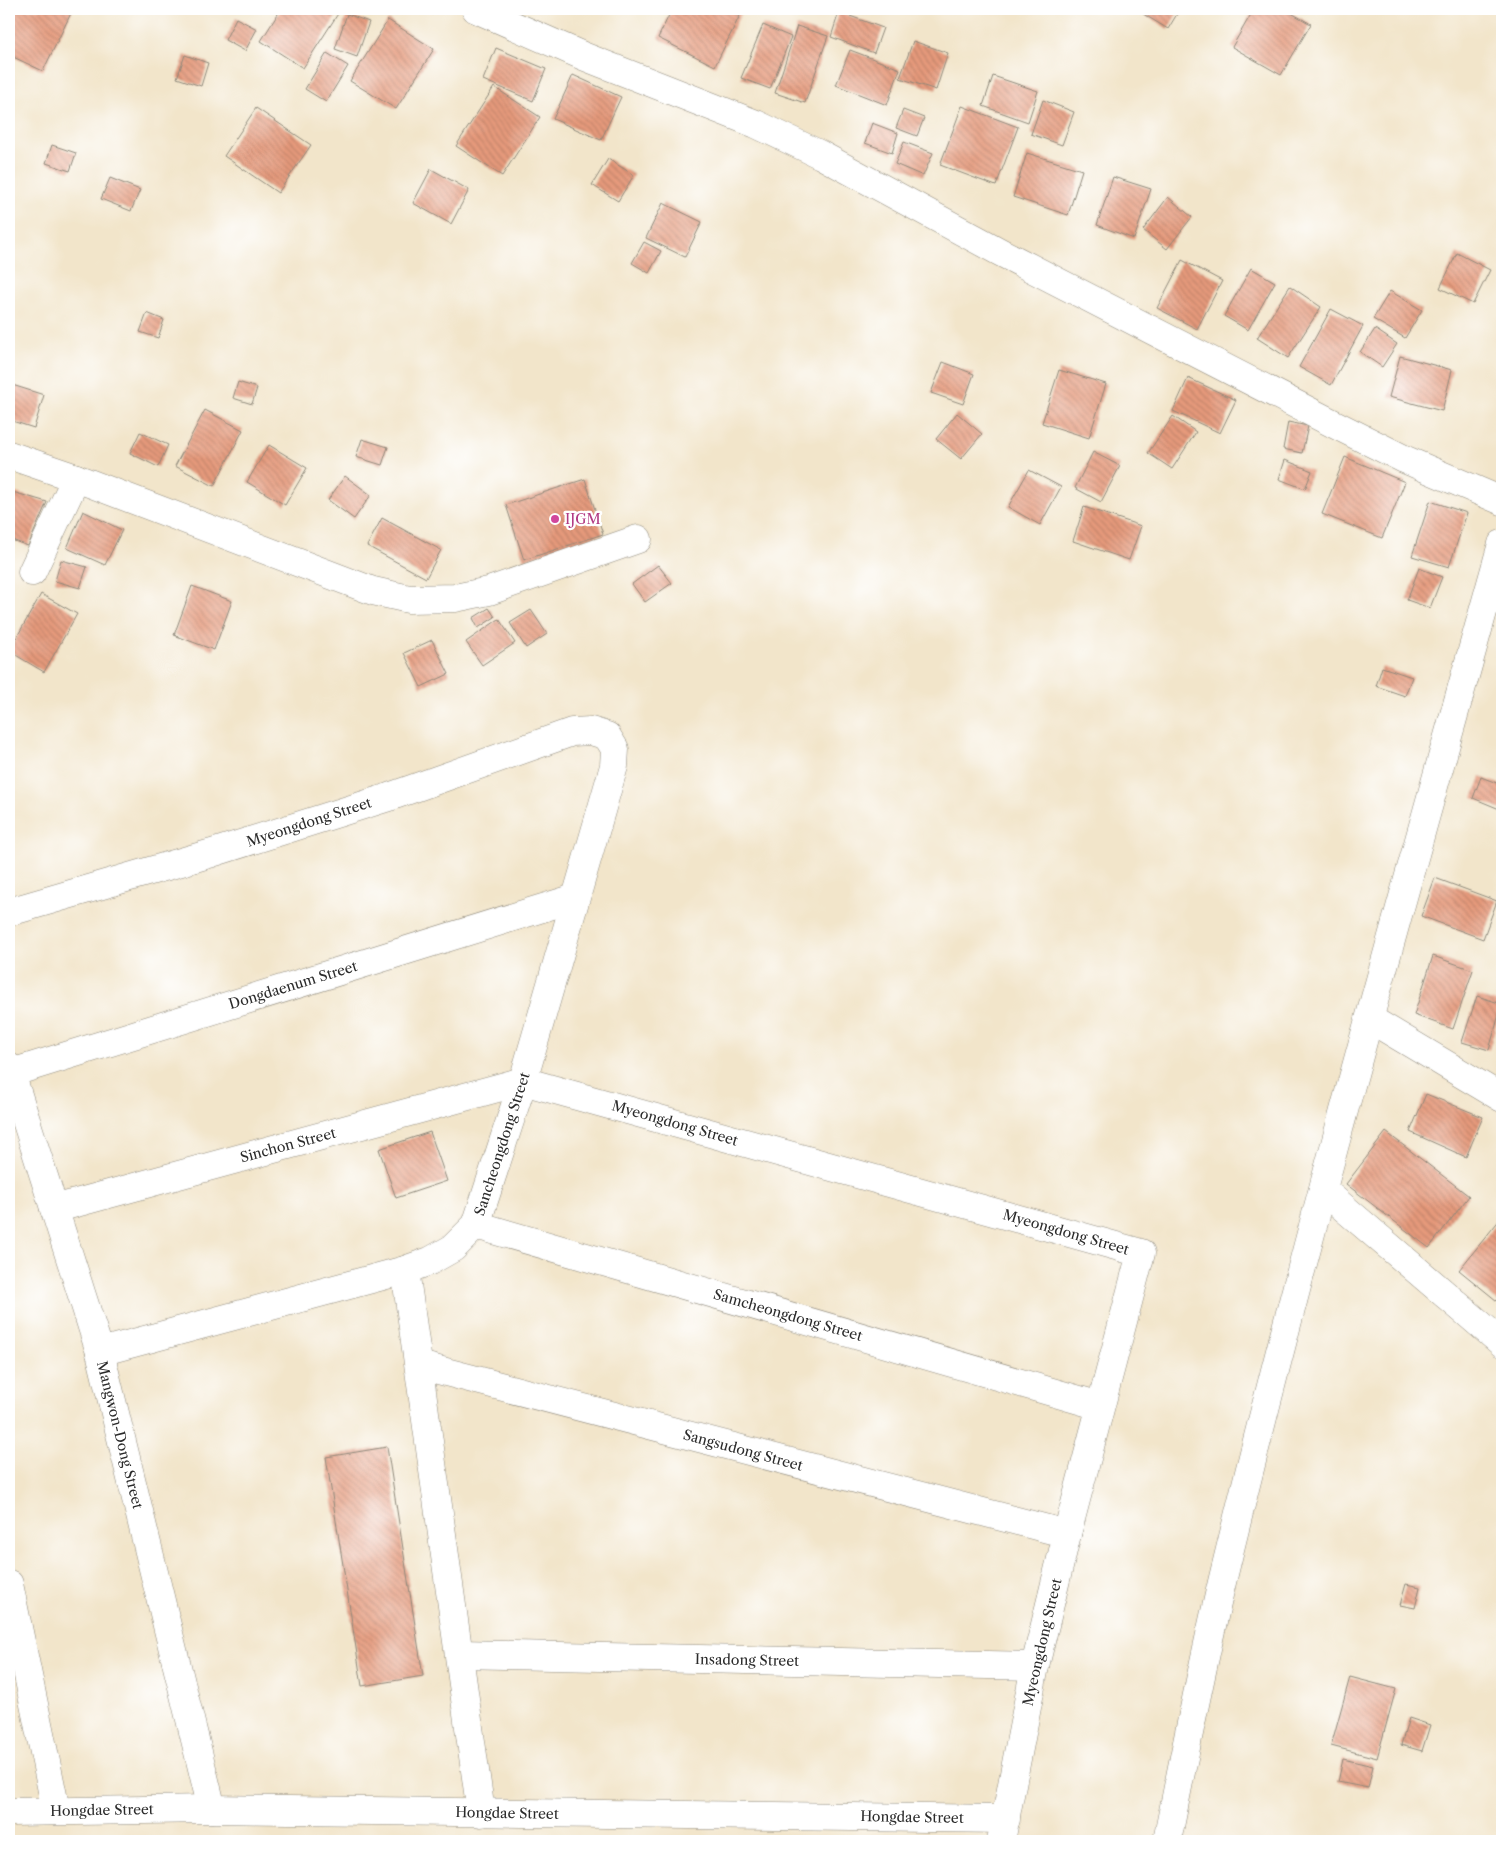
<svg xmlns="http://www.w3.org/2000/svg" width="1511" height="1850" viewBox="0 0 1511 1850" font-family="'Libre Caslon Text',serif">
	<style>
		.building { fill: url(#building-back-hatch) }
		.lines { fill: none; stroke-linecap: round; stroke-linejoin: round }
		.minor-casing { stroke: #8e887a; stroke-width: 29 }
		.minor { stroke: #fff; stroke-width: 28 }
		.hotel-dot { fill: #d1479c; stroke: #fff; stroke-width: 2 }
		.labels { text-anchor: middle; stroke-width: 4.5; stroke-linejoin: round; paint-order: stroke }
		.hotel-label { font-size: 14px; fill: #b23c85; stroke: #fff; text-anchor: start }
		.street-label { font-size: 14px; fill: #2b2b2b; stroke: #fff }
	</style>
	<defs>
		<pattern id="building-back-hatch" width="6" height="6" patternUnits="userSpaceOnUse" patternTransform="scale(1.25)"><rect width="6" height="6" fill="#e69a7c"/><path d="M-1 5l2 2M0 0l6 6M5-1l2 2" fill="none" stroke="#bb7e66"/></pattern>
	</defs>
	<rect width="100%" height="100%" fill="#fff"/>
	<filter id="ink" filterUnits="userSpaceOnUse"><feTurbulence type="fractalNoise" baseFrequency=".02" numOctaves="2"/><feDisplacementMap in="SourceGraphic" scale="10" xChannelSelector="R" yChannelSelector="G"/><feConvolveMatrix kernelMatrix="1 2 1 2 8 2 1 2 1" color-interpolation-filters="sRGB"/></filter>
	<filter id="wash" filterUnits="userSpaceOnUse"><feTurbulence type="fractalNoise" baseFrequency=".0096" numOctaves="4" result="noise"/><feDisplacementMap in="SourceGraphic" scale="20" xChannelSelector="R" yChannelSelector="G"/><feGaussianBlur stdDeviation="1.12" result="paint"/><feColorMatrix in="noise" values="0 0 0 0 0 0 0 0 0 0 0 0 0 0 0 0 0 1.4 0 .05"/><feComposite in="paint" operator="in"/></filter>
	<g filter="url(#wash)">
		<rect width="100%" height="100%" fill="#f2e5ca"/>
		<g id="blocks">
			<g class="building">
				<path d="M 9,9 L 73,9 L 43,71 L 9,55 Z"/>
				<path d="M 281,9 L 341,9 L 303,68 L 261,41 Z"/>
				<path d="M 672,9 L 743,9 L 715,66 L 658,38 Z"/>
				<path d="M 1135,9 L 1180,9 L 1168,29 Z"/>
				<path d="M 1254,9 L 1284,9 L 1311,24 L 1281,75 L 1232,47 Z"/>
				<path d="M 839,12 L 883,28 L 874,53 L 831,37 Z"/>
				<path d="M 347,14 L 369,22 L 357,57 L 335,49 Z"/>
				<path d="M 236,18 L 257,29 L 245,51 L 225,40 Z"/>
				<path d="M 388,20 L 434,49 L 396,109 L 350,81 Z"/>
				<path d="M 763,25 L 791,37 L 770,89 L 741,78 Z"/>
				<path d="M 797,26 L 828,36 L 805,103 L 775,93 Z"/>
				<path d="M 913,41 L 948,53 L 936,90 L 900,78 Z"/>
				<path d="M 496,48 L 546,69 L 533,101 L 483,80 Z"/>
				<path d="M 850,50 L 900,69 L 887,105 L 836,85 Z"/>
				<path d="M 327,53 L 348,66 L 326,102 L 305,89 Z"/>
				<path d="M 185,55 L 208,63 L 201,86 L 177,78 Z"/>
				<path d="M 573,75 L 621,97 L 601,140 L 553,119 Z"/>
				<path d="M 993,76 L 1038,91 L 1028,122 L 983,106 Z"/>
				<path d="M 494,87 L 540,117 L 502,176 L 456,146 Z"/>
				<path d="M 1043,100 L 1074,112 L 1062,145 L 1031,134 Z"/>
				<path d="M 962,106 L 1018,127 L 996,186 L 940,165 Z"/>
				<path d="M 256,108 L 311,145 L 278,193 L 224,156 Z"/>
				<path d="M 903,110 L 924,118 L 917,136 L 896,128 Z"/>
				<path d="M 872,123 L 898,133 L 892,153 L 865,143 Z"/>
				<path d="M 904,142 L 933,153 L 923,176 L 895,164 Z"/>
				<path d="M 52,145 L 76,153 L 70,171 L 46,163 Z"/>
				<path d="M 1027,153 L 1082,170 L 1068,215 L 1013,197 Z"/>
				<path d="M 608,159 L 634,175 L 618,201 L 592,185 Z"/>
				<path d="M 431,169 L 469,190 L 451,224 L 413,203 Z"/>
				<path d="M 1113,177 L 1151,189 L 1134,239 L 1097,225 Z"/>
				<path d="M 110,178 L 140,190 L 131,211 L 101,199 Z"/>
				<path d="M 1168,197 L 1192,217 L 1167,249 L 1143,230 Z"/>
				<path d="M 663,203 L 702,222 L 685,257 L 646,238 Z"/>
				<path d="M 644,242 L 661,251 L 649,273 L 632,263 Z"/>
				<path d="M 1457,253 L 1490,270 L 1473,304 L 1440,288 Z"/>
				<path d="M 1182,260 L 1222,281 L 1197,329 L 1157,308 Z"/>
				<path d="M 1251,268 L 1275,282 L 1248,330 L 1224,316 Z"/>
				<path d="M 1290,286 L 1321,307 L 1288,358 L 1257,338 Z"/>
				<path d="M 1390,291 L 1422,310 L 1405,338 L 1373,319 Z"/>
				<path d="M 1331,309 L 1363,326 L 1331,385 L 1299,367 Z"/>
				<path d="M 147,313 L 164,320 L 158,338 L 140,332 Z"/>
				<path d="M 1375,329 L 1397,344 L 1382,367 L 1360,352 Z"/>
				<path d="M 1400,356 L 1452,370 L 1442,411 L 1389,397 Z"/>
				<path d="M 943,362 L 974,374 L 963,404 L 931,393 Z"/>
				<path d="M 1059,370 L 1106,384 L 1089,438 L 1042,423 Z"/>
				<path d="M 1188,378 L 1236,400 L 1220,433 L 1173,411 Z"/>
				<path d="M 238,382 L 257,388 L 252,404 L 233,398 Z"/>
				<path d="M 9,384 L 44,395 L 34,428 L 9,420 Z"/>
				<path d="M 205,410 L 243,430 L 214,486 L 175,466 Z"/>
				<path d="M 957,413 L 982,434 L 961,459 L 936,439 Z"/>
				<path d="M 1173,416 L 1196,432 L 1172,469 L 1148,453 Z"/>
				<path d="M 1288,422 L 1308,426 L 1302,453 L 1283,449 Z"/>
				<path d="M 140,432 L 168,445 L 158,467 L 130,453 Z"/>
				<path d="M 362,439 L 388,447 L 382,465 L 356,457 Z"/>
				<path d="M 269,445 L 307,468 L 285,505 L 247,482 Z"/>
				<path d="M 1093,452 L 1120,466 L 1101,502 L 1075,488 Z"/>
				<path d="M 1345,457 L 1405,482 L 1382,538 L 1322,514 Z"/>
				<path d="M 1285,460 L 1312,471 L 1305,489 L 1279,479 Z"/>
				<path d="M 1029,470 L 1061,487 L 1040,525 L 1008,507 Z"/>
				<path d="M 345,476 L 371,495 L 354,519 L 328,500 Z"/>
				<path d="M 585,479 L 603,534 L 524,560 L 506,505 Z"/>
				<path d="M 9,491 L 47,502 L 28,546 L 9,539 Z"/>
				<path d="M 1430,501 L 1467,513 L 1449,567 L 1412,556 Z"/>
				<path d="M 1084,507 L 1141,526 L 1129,560 L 1073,541 Z"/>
				<path d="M 83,511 L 122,530 L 105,565 L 67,548 Z"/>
				<path d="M 382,518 L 441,550 L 426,578 L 367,546 Z"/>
				<path d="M 61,560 L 87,567 L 80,588 L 55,581 Z"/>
				<path d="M 658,565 L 672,583 L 645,602 L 632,584 Z"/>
				<path d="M 1419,568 L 1442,577 L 1430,608 L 1407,600 Z"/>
				<path d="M 192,586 L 232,601 L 214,650 L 174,635 Z"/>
				<path d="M 41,594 L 77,614 L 44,672 L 9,651 Z"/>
				<path d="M 489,608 L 495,617 L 478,628 L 473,618 Z"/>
				<path d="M 531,610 L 547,634 L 526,648 L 510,623 Z"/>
				<path d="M 499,619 L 515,643 L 482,665 L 466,642 Z"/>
				<path d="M 432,640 L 449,674 L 421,687 L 404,653 Z"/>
				<path d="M 1382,667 L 1412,677 L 1405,696 L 1376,686 Z"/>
				<path d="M 1481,777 L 1502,785 L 1502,810 L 1473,798 Z"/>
				<path d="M 1435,878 L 1497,901 L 1483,939 L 1421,916 Z"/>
				<path d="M 1433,956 L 1473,970 L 1453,1029 L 1414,1015 Z"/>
				<path d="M 1477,996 L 1502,1004 L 1489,1050 L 1462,1042 Z"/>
				<path d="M 1426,1094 L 1483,1117 L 1466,1157 L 1410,1132 Z"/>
				<path d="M 430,1132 L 447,1181 L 396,1198 L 379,1149 Z"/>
				<path d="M 1386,1132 L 1469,1196 L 1429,1248 L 1346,1184 Z"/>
				<path d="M 1501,1218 L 1502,1219 L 1502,1305 L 1459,1270 Z"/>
				<path d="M 387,1447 L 423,1676 L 362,1686 L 326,1457 Z"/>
				<path d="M 1406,1584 L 1420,1587 L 1415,1608 L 1400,1605 Z"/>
				<path d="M 1350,1677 L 1396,1689 L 1377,1758 L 1331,1746 Z"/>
				<path d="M 1409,1718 L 1430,1725 L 1422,1751 L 1401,1745 Z"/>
				<path d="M 1343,1759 L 1373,1766 L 1368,1788 L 1338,1782 Z"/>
			</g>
		</g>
	</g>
	<g filter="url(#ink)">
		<use href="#blocks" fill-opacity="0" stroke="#8e887a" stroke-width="1"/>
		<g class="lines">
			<defs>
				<g id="minor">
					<path d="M 476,9 L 583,56 L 756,124 L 821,155 L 1000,252 L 1338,426 L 1404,459 L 1502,501"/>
					<path d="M 9,455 L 76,478 L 373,591 L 409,599 L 455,598 L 489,591 L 638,539"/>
					<path d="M 32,572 L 76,478"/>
					<path d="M 9,912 L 212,853 L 389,797 L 572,732 L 591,731 L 607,736 L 615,749 L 614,766 L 523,1081 L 476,1225 L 453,1248 L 430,1261 L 405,1270 L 100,1352"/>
					<path d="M 1370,1019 L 1502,1098"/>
					<path d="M 9,1067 L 100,1352 L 212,1809"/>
					<path d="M 11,1073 L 575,898"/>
					<path d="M 1323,1190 L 1502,1343"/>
					<path d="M 54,1209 L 523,1081 L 1141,1253 L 1067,1534 L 1035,1666 L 1001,1841"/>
					<path d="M 476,1225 L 1100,1406"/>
					<path d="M 405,1270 L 481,1813"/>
					<path d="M 419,1365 L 1067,1534"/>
					<path d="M 9,1584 L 56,1810"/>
					<path d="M 460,1654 L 1035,1666"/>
					<path d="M 9,1812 L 212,1809 L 1006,1819"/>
					<path d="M 1167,1841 C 1185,1753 1202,1665 1223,1578 C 1307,1231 1406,887 1502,544"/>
				</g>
			</defs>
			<use href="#minor" class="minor-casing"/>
			<use href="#minor" class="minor"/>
		</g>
	</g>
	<circle class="hotel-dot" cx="555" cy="519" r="5"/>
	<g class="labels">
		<g class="hotel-label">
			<text x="565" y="524">IJGM</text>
		</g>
		<g class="street-label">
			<text transform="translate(309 822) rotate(-18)" y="5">Myeongdong Street</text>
			<text transform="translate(293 985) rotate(-17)" y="5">Dongdaenum Street</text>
			<text transform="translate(675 1123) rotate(16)" y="5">Myeongdong Street</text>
			<text transform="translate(502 1144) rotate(-72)" y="5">Sancheongdong Street</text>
			<text transform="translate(288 1145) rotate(-15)" y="5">Sinchon Street</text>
			<text transform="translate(1066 1232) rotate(16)" y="5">Myeongdong Street</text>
			<text transform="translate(788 1315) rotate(16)" y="5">Samcheongdong Street</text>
			<text transform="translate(120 1435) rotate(76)" y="5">Mangwon-Dong Street</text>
			<text transform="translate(743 1450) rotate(15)" y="5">Sangsudong Street</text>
			<text transform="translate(1042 1642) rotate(-77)" y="5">Myeongdong Street</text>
			<text transform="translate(747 1660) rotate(1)" y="5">Insadong Street</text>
			<text transform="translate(102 1810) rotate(-1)" y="5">Hongdae Street</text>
			<text transform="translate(507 1813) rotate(1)" y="5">Hongdae Street</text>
			<text transform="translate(912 1817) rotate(1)" y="5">Hongdae Street</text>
		</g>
	</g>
	<rect width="1511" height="1850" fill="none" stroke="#fff" stroke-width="30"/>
</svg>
